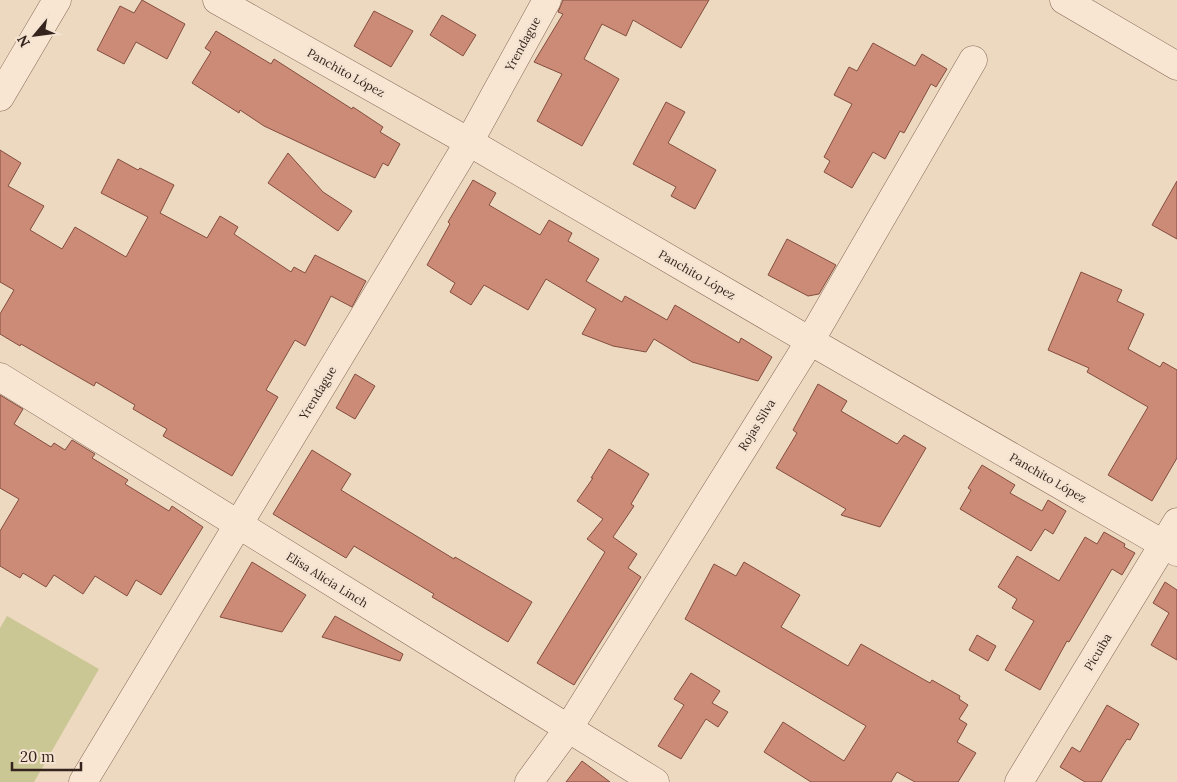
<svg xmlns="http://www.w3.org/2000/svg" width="1177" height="782" viewBox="0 0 1177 782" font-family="Lora,serif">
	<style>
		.green { fill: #cbc795 }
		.building { fill: #cb8b76; stroke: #844e3f }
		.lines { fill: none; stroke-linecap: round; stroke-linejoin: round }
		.minor-casing { stroke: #866858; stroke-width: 29 }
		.minor { stroke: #f8e6d3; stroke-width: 28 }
		.labels { text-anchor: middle; stroke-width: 5; stroke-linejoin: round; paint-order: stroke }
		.street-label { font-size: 12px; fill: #35241d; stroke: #f4e3d0 }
	</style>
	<rect width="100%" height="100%" fill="#edd8c0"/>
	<path class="green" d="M 7,616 L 99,669 L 34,782 L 0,782 L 0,628 Z"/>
	<g class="building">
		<path d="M 142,0 L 185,24 L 167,59 L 136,42 L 124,64 L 97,50 L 120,6 L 134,13 Z"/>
		<path d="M 563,0 L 709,0 L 681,48 L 633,20 L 626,36 L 602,24 L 584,59 L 619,79 L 582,146 L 537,121 L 562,74 L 534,62 L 563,14 L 558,12 Z"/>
		<path d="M 374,11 L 413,31 L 391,67 L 354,46 Z"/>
		<path d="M 442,15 L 476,35 L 463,56 L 430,35 Z"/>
		<path d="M 216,31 L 271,64 L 274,59 L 352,109 L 353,107 L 383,127 L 380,132 L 400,144 L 388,166 L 383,163 L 375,178 L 264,126 L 240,110 L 239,113 L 192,83 L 211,52 L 205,48 Z"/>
		<path d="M 873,43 L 915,66 L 922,54 L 947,69 L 936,87 L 931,84 L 904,133 L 900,131 L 885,159 L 873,152 L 852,188 L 824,172 L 830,161 L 824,157 L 852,104 L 834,95 L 849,67 L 857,71 Z"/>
		<path d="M 666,102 L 685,112 L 668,143 L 716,170 L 695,209 L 671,196 L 676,187 L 633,164 Z"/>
		<path d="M 0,150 L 21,163 L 8,186 L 44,206 L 30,230 L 62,249 L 75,227 L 126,257 L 148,217 L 101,193 L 118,159 L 138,170 L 140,168 L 174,185 L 160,213 L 207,238 L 220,216 L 238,227 L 234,234 L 291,272 L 294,267 L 305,273 L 315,255 L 366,281 L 352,307 L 331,296 L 305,346 L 295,340 L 266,390 L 278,397 L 232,476 L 163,436 L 167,429 L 133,409 L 135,405 L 96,382 L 94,386 L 21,344 L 20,346 L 0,334 L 0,314 L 14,290 L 0,282 Z"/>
		<path d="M 288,153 L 323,192 L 352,211 L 338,231 L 268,183 Z"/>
		<path d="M 473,180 L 496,193 L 489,205 L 540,235 L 549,220 L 572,233 L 568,241 L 599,259 L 586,281 L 622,302 L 625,296 L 667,320 L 675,305 L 739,343 L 741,338 L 772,357 L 758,381 L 692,362 L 654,339 L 646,352 L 613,346 L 582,334 L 596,309 L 546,279 L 528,310 L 484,285 L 471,305 L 450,292 L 455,283 L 427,265 L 450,224 L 448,222 Z"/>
		<path d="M 1177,181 L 1177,239 L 1152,225 Z"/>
		<path d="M 787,239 L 836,265 L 819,294 L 808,296 L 768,275 Z"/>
		<path d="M 1081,272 L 1122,290 L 1117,301 L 1144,314 L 1128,349 L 1160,367 L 1163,362 L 1177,370 L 1177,458 L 1152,501 L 1108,475 L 1148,407 L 1087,372 L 1089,368 L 1048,350 Z"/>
		<path d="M 355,374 L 375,386 L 355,419 L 336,408 Z"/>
		<path d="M 818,384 L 847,401 L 841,411 L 897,444 L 904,435 L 926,448 L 880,527 L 841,515 L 846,509 L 776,468 L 797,433 L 793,430 Z"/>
		<path d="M 0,395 L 23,409 L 14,424 L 51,447 L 54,443 L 65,450 L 72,440 L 95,454 L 92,458 L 128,480 L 125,484 L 169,511 L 172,506 L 203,527 L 161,595 L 136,580 L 127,596 L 95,576 L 83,594 L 54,575 L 46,587 L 23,573 L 20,578 L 0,566 L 0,531 L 19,499 L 0,488 Z"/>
		<path d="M 609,449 L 649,474 L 631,504 L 634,506 L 613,537 L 637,554 L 628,568 L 641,577 L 574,685 L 537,663 L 605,552 L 587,539 L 603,519 L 577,501 L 593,478 L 591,478 Z"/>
		<path d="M 312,450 L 351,474 L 341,490 L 454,559 L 455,557 L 532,602 L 508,642 L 432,597 L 434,594 L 354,546 L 346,558 L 273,514 Z"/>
		<path d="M 982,465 L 1015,485 L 1010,493 L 1042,511 L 1048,500 L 1066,511 L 1053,534 L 1045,529 L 1031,551 L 960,509 L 971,490 L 968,488 Z"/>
		<path d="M 1104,532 L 1125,544 L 1124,547 L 1135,553 L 1122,575 L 1112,569 L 1069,642 L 1067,641 L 1040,690 L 1005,670 L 1034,621 L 1012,608 L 1017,599 L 998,587 L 1017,556 L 1059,581 L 1085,537 L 1097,544 Z"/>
		<path d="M 252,562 L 306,595 L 282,632 L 220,617 Z"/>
		<path d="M 744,562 L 800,595 L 781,627 L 848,666 L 861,644 L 930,683 L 932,680 L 960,696 L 959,699 L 968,705 L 959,719 L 967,724 L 957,742 L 976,753 L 958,782 L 915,782 L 897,772 L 891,782 L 811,782 L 764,752 L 783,722 L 844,761 L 866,726 L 685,619 L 714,564 L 736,576 Z"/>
		<path d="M 1165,582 L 1177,590 L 1177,660 L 1151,645 L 1169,613 L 1153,603 Z"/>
		<path d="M 335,616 L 403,654 L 400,661 L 322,637 Z"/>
		<path d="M 977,635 L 996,646 L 988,661 L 969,650 Z"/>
		<path d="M 691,673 L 720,691 L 712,703 L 728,712 L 718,727 L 706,719 L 681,759 L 658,746 L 684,705 L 674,699 Z"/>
		<path d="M 1107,705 L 1139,724 L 1130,740 L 1127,739 L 1120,750 L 1101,782 L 1085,782 L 1060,767 L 1072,747 L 1080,752 Z"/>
		<path d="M 582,761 L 610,782 L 566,782 Z"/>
	</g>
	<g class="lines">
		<defs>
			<g id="minor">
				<path d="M 217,0 L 469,142 L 810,341 L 1177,552"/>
				<path d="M 1064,0 L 1177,66"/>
				<path d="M 0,97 L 57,0"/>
				<path d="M 0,377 L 655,782"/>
				<path d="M 83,782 L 469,142 L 547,0"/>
				<path d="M 529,782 L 568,729 L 810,341 L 973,60"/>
				<path d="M 1019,782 L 1177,522"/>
			</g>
		</defs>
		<use href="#minor" class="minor-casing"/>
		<use href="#minor" class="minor"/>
	</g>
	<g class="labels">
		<g class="street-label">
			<text transform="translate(523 44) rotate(-61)" y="4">Yrendague</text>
			<text transform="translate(346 73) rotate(29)" y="4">Panchito López</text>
			<text transform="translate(697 275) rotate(30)" y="4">Panchito López</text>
			<text transform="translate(318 393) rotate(-59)" y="4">Yrendague</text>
			<text transform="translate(757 425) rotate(-58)" y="4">Rojas Silva</text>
			<text transform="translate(1048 478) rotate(30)" y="4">Panchito López</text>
			<text transform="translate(327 580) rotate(32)" y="4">Elisa Alicia Linch</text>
			<text transform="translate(1098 652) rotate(-59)" y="4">Picuiba</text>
		</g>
	</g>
	<g transform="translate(35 35) rotate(241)" stroke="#f4e3d0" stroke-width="4" paint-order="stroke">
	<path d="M0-4L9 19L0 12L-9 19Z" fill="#35241d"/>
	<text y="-8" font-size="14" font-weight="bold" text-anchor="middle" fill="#35241d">N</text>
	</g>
	<path d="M12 762v8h69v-8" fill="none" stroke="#35241d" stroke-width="2.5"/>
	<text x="20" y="762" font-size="15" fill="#35241d" stroke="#f4e3d0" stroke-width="4" paint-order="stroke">20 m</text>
</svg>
